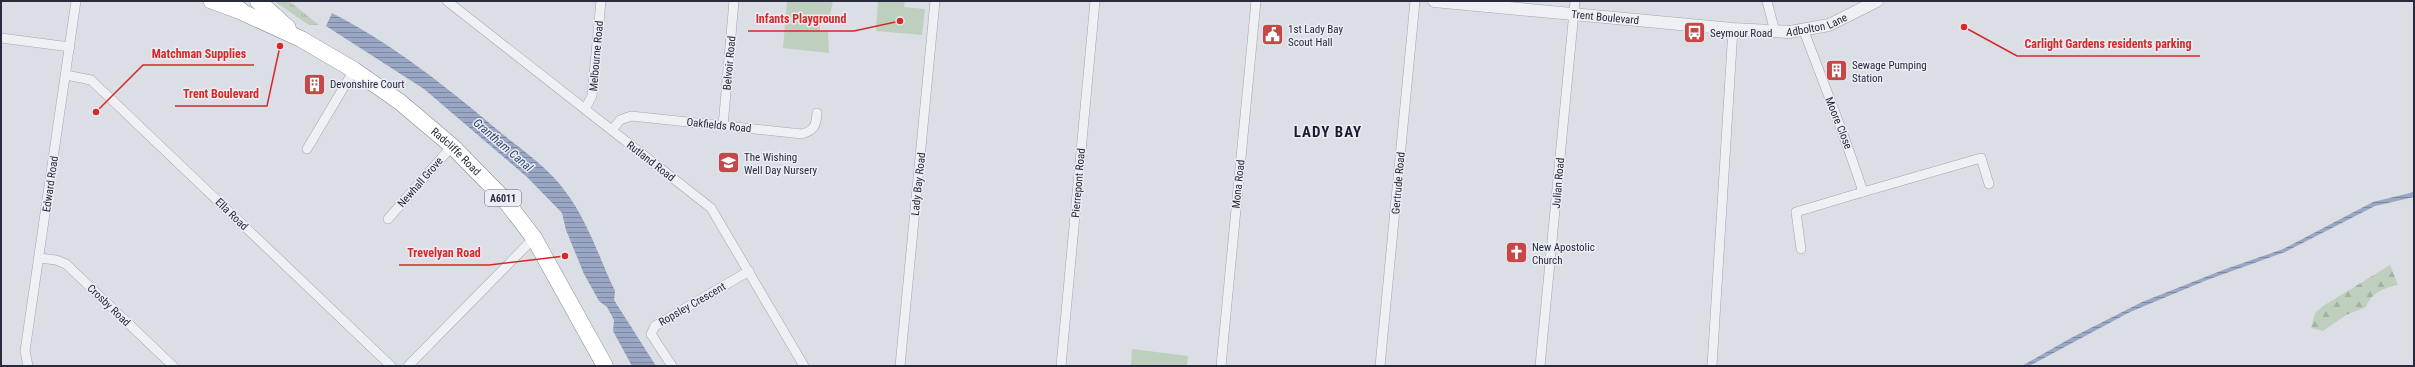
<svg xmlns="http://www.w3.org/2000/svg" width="2415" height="367" viewBox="0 0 2415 367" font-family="'Roboto Condensed',sans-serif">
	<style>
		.grass { fill: url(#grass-tufts) }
		.forest { fill: url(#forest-firs) }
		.green { fill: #bfcfbe }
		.water { fill: url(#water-rules) }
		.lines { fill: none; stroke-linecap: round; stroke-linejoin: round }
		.minor-casing { stroke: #a2a5af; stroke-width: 10 }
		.tertiary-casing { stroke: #a2a5af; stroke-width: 13 }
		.primary-casing { stroke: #9ca1b1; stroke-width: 16 }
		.trunk-casing { stroke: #858a9b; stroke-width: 17 }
		.minor { stroke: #eff0f4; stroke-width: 9 }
		.tertiary { stroke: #eff0f4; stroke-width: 12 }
		.primary { stroke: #fff; stroke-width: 15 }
		.trunk { stroke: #fff; stroke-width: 16 }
		.labels { text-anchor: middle; stroke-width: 3; stroke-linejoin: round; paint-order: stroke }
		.shield { fill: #ebedf4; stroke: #626572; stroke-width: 1 }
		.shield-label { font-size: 10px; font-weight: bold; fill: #272b3b }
		.street-label { font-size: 11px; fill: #272b3b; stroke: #ebedf4 }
		.poi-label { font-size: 11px; fill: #272b3b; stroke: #ebedf4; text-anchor: start }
		.water-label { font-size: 12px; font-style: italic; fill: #33446c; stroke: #ebedf4 }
		.district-label { font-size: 15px; font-weight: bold; letter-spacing: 1px; fill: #191c2c; stroke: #ebedf4 }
		.leader { fill: none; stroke: #d62828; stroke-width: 1.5 }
		.callout-dot { fill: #d62828; stroke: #ebedf4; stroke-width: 1.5 }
		.callout-label { font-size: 12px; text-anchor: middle; font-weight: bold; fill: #d62828; stroke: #ebedf4; stroke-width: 3; stroke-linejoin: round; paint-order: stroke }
	</style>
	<defs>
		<pattern id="grass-tufts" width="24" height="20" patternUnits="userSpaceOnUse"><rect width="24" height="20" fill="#bfcfbe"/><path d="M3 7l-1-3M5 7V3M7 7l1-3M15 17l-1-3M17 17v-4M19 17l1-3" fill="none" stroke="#a4b2a4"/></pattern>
		<pattern id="forest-firs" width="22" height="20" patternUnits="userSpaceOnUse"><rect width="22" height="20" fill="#bfcfbe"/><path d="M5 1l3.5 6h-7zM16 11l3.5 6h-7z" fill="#a4b2a4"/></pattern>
		<pattern id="water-rules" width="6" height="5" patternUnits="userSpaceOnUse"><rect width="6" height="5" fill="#99a7c4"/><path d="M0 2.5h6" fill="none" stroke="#7d88a0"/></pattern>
	</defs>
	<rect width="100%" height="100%" fill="#dcdee6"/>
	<path class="grass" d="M 274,1 L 289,1 L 319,25 L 309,25 Z"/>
	<path class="forest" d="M 2390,265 L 2398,285 C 2384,288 2371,293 2366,307 L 2346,315 L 2323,331 L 2311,328 L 2315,313 L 2323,306 Z"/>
	<g class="green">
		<path d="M 787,1 L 833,1 L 828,24 L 820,24 L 820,31 L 828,31 L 829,53 L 783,48 Z"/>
		<path d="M 878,1 L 905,1 L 904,7 L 925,9 L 922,35 L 876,31 Z"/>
		<path d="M 1132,349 L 1188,356 L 1187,366 L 1131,366 Z"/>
	</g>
	<g class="water">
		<path d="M 332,13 C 393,44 448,88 500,132 C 523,151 548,167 565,191 C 588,221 599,258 615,291 L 614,300 L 656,366 L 632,366 L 613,331 L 614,320 L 607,307 L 599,301 L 584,274 L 566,230 L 562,213 L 527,177 L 424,89 L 326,26 Z"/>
		<path d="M 2414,192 L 2414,197 L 2375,206 L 2285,252 L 2207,280 L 2130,312 L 2029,366 L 2022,366 L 2069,339 L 2142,302 L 2223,270 L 2283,249 L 2373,202 Z"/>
	</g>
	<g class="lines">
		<defs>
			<g id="minor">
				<path d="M 447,1 L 711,208 L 804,366"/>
				<path d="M 1767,1 L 1775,32"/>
				<path d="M 1804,31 C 1824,85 1846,138 1863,192 L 1981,158 L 1989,184"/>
				<path d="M 1,38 L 70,47"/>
				<path d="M 66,75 L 91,80 L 391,366"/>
				<path d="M 585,109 L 592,96 L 601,1"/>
				<path d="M 723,126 L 734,1"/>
				<path d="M 612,130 L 620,120 L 631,116 L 802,134 C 815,130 816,125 817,113"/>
				<path d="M 307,149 L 354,70"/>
				<path d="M 388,219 L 452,146"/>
				<path d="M 1801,249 L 1796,212 L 1863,192"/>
				<path d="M 39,258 L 56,260 L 66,264 L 173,366"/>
				<path d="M 28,366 L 25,351 L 76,1"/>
				<path d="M 408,366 L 534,238"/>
				<path d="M 672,366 L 651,334 L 655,326 L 749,271"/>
				<path d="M 900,366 L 935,1"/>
				<path d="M 1061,366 L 1095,1"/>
				<path d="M 1221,366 L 1256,1"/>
				<path d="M 1380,366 L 1415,1"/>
				<path d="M 1540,366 L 1575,1"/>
				<path d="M 1712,366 L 1733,29"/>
			</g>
			<g id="tertiary">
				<path id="s1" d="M 1434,1 L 1733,29 L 1790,32 L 1829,25 L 1877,1"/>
			</g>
			<path id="primary" d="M 211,1 L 241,12"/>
			<g id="trunk">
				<path id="s2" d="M 229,1 L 244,13 L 301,39 L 354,70 L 400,102 L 452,146 L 504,199 L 534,238 L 605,366"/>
				<path d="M 258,1 L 288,28"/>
			</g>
		</defs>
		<use href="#minor" class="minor-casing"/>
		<use href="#tertiary" class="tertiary-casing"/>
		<use href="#primary" class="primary-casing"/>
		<use href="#trunk" class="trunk-casing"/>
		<use href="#minor" class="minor"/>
		<use href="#tertiary" class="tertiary"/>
		<use href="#primary" class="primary"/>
		<use href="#trunk" class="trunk"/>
	</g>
	<defs>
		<symbol id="bus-square" viewBox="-11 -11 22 22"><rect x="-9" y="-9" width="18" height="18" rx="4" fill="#c64746" stroke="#ebedf4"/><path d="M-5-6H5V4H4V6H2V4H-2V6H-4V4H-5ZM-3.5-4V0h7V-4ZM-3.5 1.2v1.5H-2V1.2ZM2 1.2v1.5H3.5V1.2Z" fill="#fff"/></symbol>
		<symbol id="civic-square" viewBox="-11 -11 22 22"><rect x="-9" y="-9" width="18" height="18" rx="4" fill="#c64746" stroke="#ebedf4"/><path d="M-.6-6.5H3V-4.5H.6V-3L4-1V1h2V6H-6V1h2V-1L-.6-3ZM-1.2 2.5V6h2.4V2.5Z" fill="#fff"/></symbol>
		<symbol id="building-square" viewBox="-11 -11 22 22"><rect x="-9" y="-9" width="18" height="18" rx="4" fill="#c64746" stroke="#ebedf4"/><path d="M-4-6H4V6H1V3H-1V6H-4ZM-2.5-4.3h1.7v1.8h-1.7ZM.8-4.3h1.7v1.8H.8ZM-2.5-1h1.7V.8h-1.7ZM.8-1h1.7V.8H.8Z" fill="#fff"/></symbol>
		<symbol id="school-square" viewBox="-11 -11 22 22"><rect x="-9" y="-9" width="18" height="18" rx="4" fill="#c64746" stroke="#ebedf4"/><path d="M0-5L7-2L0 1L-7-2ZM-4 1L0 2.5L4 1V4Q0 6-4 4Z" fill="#fff"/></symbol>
		<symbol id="church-square" viewBox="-11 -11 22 22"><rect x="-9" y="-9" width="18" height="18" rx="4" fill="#c64746" stroke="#ebedf4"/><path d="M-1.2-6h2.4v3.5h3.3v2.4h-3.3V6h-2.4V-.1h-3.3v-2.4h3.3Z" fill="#fff"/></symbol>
	</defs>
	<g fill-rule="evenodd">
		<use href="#bus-square" x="1682" y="20" width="25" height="25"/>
		<use href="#civic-square" x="1260" y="22" width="25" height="25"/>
		<use href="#building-square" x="1824" y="58" width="25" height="25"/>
		<use href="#building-square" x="302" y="72" width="25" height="25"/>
		<use href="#school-square" x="716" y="150" width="25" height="25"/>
		<use href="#church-square" x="1504" y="240" width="25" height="25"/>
	</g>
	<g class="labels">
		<rect class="shield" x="485" y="190" width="36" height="16" rx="3"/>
		<g class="shield-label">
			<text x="503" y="202">A6011</text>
		</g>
		<g class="street-label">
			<text dy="4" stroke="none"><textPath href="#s1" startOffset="172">Trent Boulevard</textPath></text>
			<text dy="4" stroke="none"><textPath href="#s1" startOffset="385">Adbolton Lane</textPath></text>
			<text transform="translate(596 56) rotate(-85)" y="4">Melbourne Road</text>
			<text transform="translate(729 63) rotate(-85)" y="4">Belvoir Road</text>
			<text transform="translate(1839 123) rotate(68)" y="4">Moore Close</text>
			<text transform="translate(719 125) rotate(6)" y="4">Oakfields Road</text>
			<text dy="4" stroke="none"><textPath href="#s2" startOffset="274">Radcliffe Road</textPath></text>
			<text transform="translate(651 161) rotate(38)" y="4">Rutland Road</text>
			<text transform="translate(420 182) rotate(-49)" y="4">Newhall Grove</text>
			<text transform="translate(1078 183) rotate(-85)" y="4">Pierrepont Road</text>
			<text transform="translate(1398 183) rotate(-85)" y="4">Gertrude Road</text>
			<text transform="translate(1558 183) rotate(-85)" y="4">Julian Road</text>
			<text transform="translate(50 184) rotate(-82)" y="4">Edward Road</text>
			<text transform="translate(918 184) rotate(-84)" y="4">Lady Bay Road</text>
			<text transform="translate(1238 184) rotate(-84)" y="4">Mona Road</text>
			<text transform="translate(232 214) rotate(44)" y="4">Ella Road</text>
			<text transform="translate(692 304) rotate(-30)" y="4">Ropsley Crescent</text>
			<text transform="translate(109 305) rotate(44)" y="4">Crosby Road</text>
		</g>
		<g class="poi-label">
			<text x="1288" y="33">1st Lady Bay<tspan x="1288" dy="13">Scout Hall</tspan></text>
			<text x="1710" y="37">Seymour Road</text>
			<text x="1852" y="69">Sewage Pumping<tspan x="1852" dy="13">Station</tspan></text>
			<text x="330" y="88">Devonshire Court</text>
			<text x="744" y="161">The Wishing<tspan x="744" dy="13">Well Day Nursery</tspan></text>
			<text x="1532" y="251">New Apostolic<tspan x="1532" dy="13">Church</tspan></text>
		</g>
		<g class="water-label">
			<text transform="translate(503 145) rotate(41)" y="4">Grantham Canal</text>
		</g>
		<g class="district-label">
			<text x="1328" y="137">LADY BAY</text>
		</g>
	</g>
	<path class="leader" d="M900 21L854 31H748M1964 27L2017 56H2200M96 112L143 65H254M280 46L267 106H175M565 256L489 265H399"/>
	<g class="callout-dot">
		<circle cx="900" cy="21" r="4"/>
		<circle cx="1964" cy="27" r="4"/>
		<circle cx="96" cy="112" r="4"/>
		<circle cx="280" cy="46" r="4"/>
		<circle cx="565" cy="256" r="4"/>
	</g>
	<g class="callout-label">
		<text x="801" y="23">Infants Playground</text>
		<text x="2108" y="48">Carlight Gardens residents parking</text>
		<text x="199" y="58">Matchman Supplies</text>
		<text x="221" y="98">Trent Boulevard</text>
		<text x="444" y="257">Trevelyan Road</text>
	</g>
	<rect width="2415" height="367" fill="none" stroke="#272b3b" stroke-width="4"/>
</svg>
